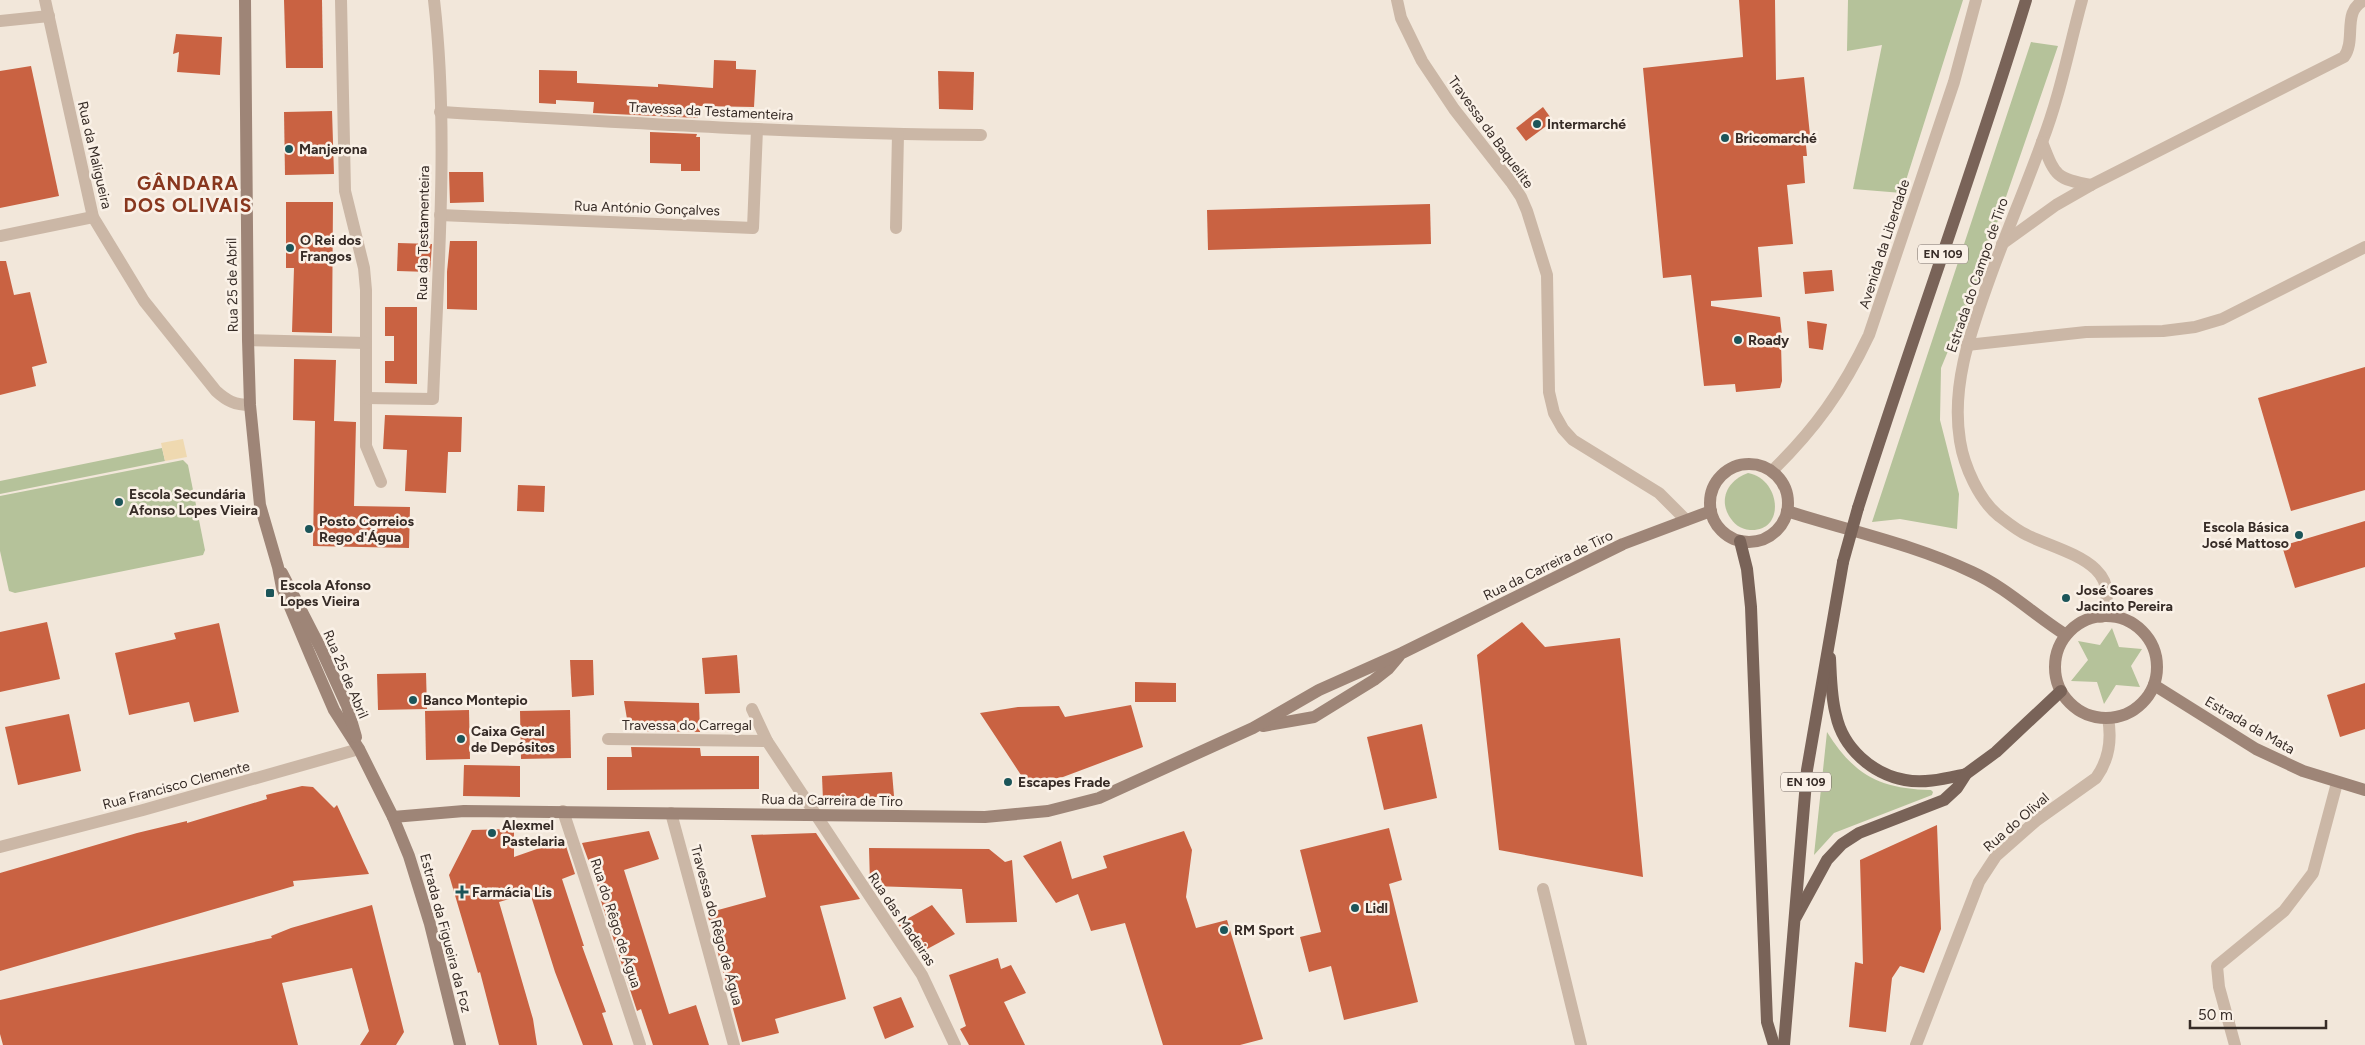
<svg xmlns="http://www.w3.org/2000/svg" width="2365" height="1045" viewBox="0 0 2365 1045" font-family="Figtree,sans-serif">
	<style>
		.green { fill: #b5c29a }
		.sand { fill: #efd9b0 }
		.building { fill: #c96242 }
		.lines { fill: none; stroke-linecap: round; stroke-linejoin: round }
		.minor { stroke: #cbb7a6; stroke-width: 12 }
		.tertiary { stroke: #cbb7a6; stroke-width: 12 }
		.secondary { stroke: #9e8577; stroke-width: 12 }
		.primary { stroke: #796358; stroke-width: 12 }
		.primary-bridge { stroke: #796358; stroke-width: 12 }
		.poi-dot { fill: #1c5559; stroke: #faf1e7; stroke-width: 2 }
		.labels { text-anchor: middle; stroke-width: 5; stroke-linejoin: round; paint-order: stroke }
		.shield { fill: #faf1e7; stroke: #726761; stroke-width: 1 }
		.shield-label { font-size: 12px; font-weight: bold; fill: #372c27 }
		.street-label { font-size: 14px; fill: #372c27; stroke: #faf1e7 }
		.poi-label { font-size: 14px; font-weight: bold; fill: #372c27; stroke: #faf1e7; text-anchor: start }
		.district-label { font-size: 19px; font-weight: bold; letter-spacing: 1px; fill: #88371e; stroke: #faf1e7 }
	</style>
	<rect width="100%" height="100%" fill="#f2e7da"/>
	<g class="green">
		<path d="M 1848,0 L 1963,0 L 1902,193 L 1853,189 L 1882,45 L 1847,51 Z"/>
		<path d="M 2031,42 L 2058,46 L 1977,281 L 1941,368 L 1940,420 L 1959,494 L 1957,529 L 1900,519 L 1872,522 Z"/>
		<path d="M 162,448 L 165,461 L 0,494 L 0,481 Z"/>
		<path d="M 183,460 L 188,465 L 205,550 L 203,555 L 15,593 L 9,591 L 0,551 L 0,496 Z"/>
		<path d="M 1748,473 C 1781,479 1786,532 1750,530 C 1740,529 1734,524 1729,516 C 1718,497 1730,479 1748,473 Z"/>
		<path d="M 2112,628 L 2119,647 L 2142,649 L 2131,666 L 2140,687 L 2116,685 L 2104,704 L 2097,682 L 2071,681 L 2088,660 L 2078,641 L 2100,645 Z"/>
		<path d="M 1827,732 C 1854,775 1880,789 1931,790 L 1933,792 L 1932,795 L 1834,833 L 1814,855 Z"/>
	</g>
	<path class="sand" d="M 183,439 L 187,457 L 165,461 L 161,443 Z"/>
	<g class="building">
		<path d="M 284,0 L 322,0 L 323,68 L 286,68 Z"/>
		<path d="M 1739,0 L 1775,0 L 1776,80 L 1804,77 L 1810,135 L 1805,135 L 1807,156 L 1803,156 L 1805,183 L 1787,185 L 1793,244 L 1758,247 L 1762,297 L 1711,301 L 1711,306 L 1780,317 L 1783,344 L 1781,344 L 1782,381 L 1780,388 L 1736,392 L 1735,384 L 1704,386 L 1691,275 L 1663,278 L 1643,68 L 1743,57 Z"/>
		<path d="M 176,34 L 222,37 L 220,75 L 177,72 L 179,52 L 173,54 Z"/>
		<path d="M 714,60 L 736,61 L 736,69 L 756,70 L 754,107 L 699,106 L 698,118 L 593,113 L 594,102 L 556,100 L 556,104 L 539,103 L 539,70 L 577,71 L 577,83 L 658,87 L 658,84 L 713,88 Z"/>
		<path d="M 31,66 L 59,196 L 0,208 L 0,71 Z"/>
		<path d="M 938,71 L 974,72 L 973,110 L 939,109 Z"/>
		<path d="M 1543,107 L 1553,121 L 1526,141 L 1516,128 Z"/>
		<path d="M 332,111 L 334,174 L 285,175 L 284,112 Z"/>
		<path d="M 650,132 L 697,134 L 696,137 L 700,137 L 700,171 L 681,171 L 681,164 L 650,163 Z"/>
		<path d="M 449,172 L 483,172 L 484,202 L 450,203 Z"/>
		<path d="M 286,202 L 333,202 L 332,333 L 292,332 L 294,268 L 286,268 Z"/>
		<path d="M 1430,204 L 1431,244 L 1208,250 L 1207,210 Z"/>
		<path d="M 450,241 L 477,241 L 477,310 L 447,309 L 447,272 Z"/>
		<path d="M 398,243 L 432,244 L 430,272 L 397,271 Z"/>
		<path d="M 0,261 L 6,261 L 14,295 L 30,292 L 47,363 L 32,367 L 36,386 L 0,395 Z"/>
		<path d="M 1832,270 L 1834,291 L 1805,294 L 1803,272 Z"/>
		<path d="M 385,307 L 417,307 L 417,384 L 385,383 L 385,361 L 394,361 L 394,336 L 385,336 Z"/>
		<path d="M 1807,321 L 1827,324 L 1823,350 L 1809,348 Z"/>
		<path d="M 294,359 L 336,360 L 334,421 L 356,422 L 354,506 L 410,507 L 409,548 L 313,546 L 315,421 L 293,420 Z"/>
		<path d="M 2365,367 L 2365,490 L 2291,511 L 2258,398 Z"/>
		<path d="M 385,415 L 462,417 L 461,452 L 448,452 L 446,493 L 405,491 L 407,450 L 383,449 Z"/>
		<path d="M 518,485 L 545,486 L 544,512 L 517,511 Z"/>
		<path d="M 2365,521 L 2365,567 L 2295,588 L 2282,546 Z"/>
		<path d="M 47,622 L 60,679 L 0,692 L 0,632 Z"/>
		<path d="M 1522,622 L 1545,647 L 1620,638 L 1643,877 L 1499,850 L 1477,655 Z"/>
		<path d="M 219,623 L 239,712 L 194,722 L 189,702 L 129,715 L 115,653 L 176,639 L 174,633 Z"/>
		<path d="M 737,655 L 740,693 L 705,694 L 702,658 Z"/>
		<path d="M 570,660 L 593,660 L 594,695 L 572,697 Z"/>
		<path d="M 426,673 L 427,709 L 378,710 L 377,674 Z"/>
		<path d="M 1135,682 L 1176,683 L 1176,702 L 1135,702 Z"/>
		<path d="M 2365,683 L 2365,729 L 2340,737 L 2327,695 Z"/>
		<path d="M 624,701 L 699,703 L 700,732 L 629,731 Z"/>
		<path d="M 1131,705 L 1143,747 L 1063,777 L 1027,784 L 980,713 L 1018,707 L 1059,706 L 1065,717 Z"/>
		<path d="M 469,710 L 470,759 L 426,760 L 425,711 Z"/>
		<path d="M 570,710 L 571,758 L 521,759 L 520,711 Z"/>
		<path d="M 69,714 L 81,771 L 18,785 L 5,727 Z"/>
		<path d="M 1422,724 L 1437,798 L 1384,810 L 1367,737 Z"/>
		<path d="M 631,747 L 700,748 L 701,756 L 759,756 L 759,789 L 607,790 L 607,757 L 632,757 Z"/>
		<path d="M 464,765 L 520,766 L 520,797 L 463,796 Z"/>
		<path d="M 892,772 L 894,796 L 823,800 L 822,776 Z"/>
		<path d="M 302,786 L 313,787 L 334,808 L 337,805 L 369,874 L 293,881 L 294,886 L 0,971 L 0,873 L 137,833 L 187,821 L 187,823 L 267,799 L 266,795 Z"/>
		<path d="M 1937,825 L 1941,929 L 1924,973 L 1900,966 L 1892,978 L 1886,1032 L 1849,1027 L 1855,962 L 1863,964 L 1860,860 Z"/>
		<path d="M 1389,828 L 1402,880 L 1389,884 L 1418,1002 L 1344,1020 L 1331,966 L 1309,972 L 1300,937 L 1321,932 L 1300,850 Z"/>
		<path d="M 514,829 L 514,857 L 554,843 L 556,848 L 566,846 L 575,874 L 562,879 L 584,946 L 582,946 L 606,1012 L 602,1013 L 613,1045 L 583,1045 L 555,972 L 530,893 L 499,902 L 533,1019 L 537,1045 L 499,1045 L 480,972 L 478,973 L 449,875 L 472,830 Z"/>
		<path d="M 649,831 L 659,859 L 624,870 L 669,1014 L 696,1005 L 709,1045 L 653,1045 L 641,1009 L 637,1011 L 601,901 L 600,896 L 601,895 L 582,843 Z"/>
		<path d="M 1184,831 L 1192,850 L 1186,897 L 1196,928 L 1227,920 L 1263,1039 L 1240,1045 L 1163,1045 L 1125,923 L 1091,931 L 1078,894 L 1056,903 L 1023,856 L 1061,841 L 1072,879 L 1107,868 L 1103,856 Z"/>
		<path d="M 816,833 L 860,899 L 820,906 L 846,999 L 775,1019 L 779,1033 L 742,1042 L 707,913 L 766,897 L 751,835 Z"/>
		<path d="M 869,848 L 989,849 L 1005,862 L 1012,860 L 1017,922 L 966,923 L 962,889 L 873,886 L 870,883 Z"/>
		<path d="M 372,905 L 404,1032 L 396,1045 L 360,1045 L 369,1031 L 352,968 L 282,983 L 298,1045 L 3,1045 L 0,1034 L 0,1000 L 272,938 L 271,936 L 291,928 Z"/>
		<path d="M 932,905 L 955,934 L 918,954 L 898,924 Z"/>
		<path d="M 998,958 L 1001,969 L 1011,965 L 1026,993 L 1004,1002 L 1025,1045 L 969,1045 L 960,1029 L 966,1026 L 949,975 Z"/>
		<path d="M 901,997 L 914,1027 L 885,1039 L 873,1007 Z"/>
	</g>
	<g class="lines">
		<g class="minor">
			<path d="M 45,0 L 93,217 L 144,301 L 216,391 C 227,401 235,405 250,405"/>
			<path d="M 341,0 L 345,191 L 364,268 L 366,290 L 366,446 L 381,482"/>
			<path d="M 1397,0 L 1401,18 L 1422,61 L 1454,109 L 1511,182 L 1521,197 L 1527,211 L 1547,275 L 1549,392 L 1554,413 L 1563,429 L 1573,440 L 1659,493 L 1686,520"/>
			<path d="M 2082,0 C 2069,47 2060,96 2042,142 C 2025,189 2005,235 1988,283 C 1970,334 1951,386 1960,441 C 1964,466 1979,500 1999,516 C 2008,523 2018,531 2027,535 C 2061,552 2127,563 2101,617"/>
			<path d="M 0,21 L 49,16"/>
			<path d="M 440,112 C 620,122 800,134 981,135"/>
			<path d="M 2042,142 C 2055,175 2055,179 2091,185"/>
			<path d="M 440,215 L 753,228 L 757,129"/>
			<path d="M 896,228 L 898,134"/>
			<path d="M 0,236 L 93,217"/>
			<path d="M 2002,244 L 2056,205 L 2091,185 L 2344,57 C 2357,39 2341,11 2365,0"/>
			<path d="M 248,340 L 366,343"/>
			<path d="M 1967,345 L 2086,332 L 2163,331 L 2195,327 L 2222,319 L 2365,247"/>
			<path d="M 366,398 L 433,399 C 438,269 449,129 434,0"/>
			<path d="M 752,709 L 767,741"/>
			<path d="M 608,739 L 767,741 L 922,975 L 955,1045"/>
			<path d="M 563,811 L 640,1045"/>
			<path d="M 671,813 L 734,1045"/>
			<path d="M 0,847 L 143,810 L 359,749"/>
			<path d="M 1543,889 L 1581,1045"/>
			<path d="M 1916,1045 L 1979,882 L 1996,856 L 2037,820 L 2096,778 C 2109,760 2112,740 2108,718"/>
			<path d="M 2235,1045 L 2219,987 L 2217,966 L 2284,911 L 2313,873 L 2337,783"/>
		</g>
		<path class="tertiary" d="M 1772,471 C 1815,429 1843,390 1869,335 L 1954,82 L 1976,0"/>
		<g class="secondary">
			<path d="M 245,0 L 248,340 L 250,405 L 260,505 L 278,567 L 282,588 L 311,657 L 334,710 L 359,749 L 393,817 L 409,856 L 430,924 L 460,1045"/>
			<circle cx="1749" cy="503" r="39"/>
			<path d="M 1787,511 C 1849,531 1913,544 1972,572 C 2007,588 2034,615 2066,635"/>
			<path d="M 282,573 L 321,649 L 347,706 L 356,737"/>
			<circle cx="2106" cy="667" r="51"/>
			<path d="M 2154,685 L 2256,749 L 2303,771 L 2365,790"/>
			<path d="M 1263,726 L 1314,717 L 1374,680 L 1388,669 L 1399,656"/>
			<path d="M 393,817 L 464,811 L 985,817 L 1048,811 L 1099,798 L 1253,728 L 1319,690 L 1402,653 L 1623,544 L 1711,511"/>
		</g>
		<g class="primary">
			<path d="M 1858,508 C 1912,338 1974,170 2026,0"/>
			<path d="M 1740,541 L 1747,569 L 1751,607 L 1767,1022 L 1774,1045"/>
			<path d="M 1830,658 C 1831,677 1831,697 1836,715 C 1843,748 1872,774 1905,780 C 1925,784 1947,778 1966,774"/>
			<path d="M 1796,917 L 1827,860 L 1842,844 L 1859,833 L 1944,800 L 1957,788 L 1966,774 L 1996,752 L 2061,691"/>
			<path d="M 1784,1045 L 1807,770 L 1843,562"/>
		</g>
		<path class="primary-bridge" d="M 1843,562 L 1858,508"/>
	</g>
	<g class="poi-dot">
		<circle cx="1537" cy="124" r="5"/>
		<circle cx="1725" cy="138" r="5"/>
		<circle cx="289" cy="149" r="5"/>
		<circle cx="290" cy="248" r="5"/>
		<circle cx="1738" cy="340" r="5"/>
		<circle cx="119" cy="502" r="5"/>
		<circle cx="309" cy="529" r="5"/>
		<circle cx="2299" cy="535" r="5"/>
		<rect x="265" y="588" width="10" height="10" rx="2.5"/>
		<circle cx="2066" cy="598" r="5"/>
		<circle cx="413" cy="700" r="5"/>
		<circle cx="461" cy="739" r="5"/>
		<circle cx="1008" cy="782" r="5"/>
		<circle cx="492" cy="833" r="5"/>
		<path d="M459.5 884.5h5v5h5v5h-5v5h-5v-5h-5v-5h5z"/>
		<circle cx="1355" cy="908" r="5"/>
		<circle cx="1224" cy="930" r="5"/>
	</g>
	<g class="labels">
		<g class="shield">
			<rect x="1918" y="244.5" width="50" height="19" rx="4"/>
			<rect x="1781" y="772.5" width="50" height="19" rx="4"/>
		</g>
		<g class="shield-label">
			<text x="1943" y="258">EN 109</text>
			<text x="1806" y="786">EN 109</text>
		</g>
		<g class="street-label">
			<text transform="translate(711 111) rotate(3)" y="5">Travessa da Testamenteira</text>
			<text transform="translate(1491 132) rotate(54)" y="5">Travessa da Baquelite</text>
			<text transform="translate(95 155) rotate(77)" y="5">Rua da Maligueira</text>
			<text transform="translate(647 208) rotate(2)" y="5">Rua António Gonçalves</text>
			<text transform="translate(423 233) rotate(-89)" y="5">Rua da Testamenteira</text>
			<text transform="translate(1884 244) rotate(-72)" y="5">Avenida da Liberdade</text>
			<text transform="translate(1977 275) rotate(-71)" y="5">Estrada do Campo de Tiro</text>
			<text transform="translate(232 285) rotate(-91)" y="5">Rua 25 de Abril</text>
			<text transform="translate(1548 565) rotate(-26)" y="5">Rua da Carreira de Tiro</text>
			<text transform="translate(346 674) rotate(67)" y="5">Rua 25 de Abril</text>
			<text x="687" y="730">Travessa do Carregal</text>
			<text transform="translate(2250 725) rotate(30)" y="5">Estrada da Mata</text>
			<text transform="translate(176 785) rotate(-15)" y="5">Rua Francisco Clemente</text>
			<text transform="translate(832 800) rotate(1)" y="5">Rua da Carreira de Tiro</text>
			<text transform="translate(2016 822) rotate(-41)" y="5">Rua do Olival</text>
			<text transform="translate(902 919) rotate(56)" y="5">Rua das Madeiras</text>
			<text transform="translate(616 923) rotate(72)" y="5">Rua do Rêgo de Água</text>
			<text transform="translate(717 925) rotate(75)" y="5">Travessa do Rêgo de Água</text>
			<text transform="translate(446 933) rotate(75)" y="5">Estrada da Figueira da Foz</text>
		</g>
		<g class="poi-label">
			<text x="1547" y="129">Intermarché</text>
			<text x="1735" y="143">Bricomarché</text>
			<text x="299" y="154">Manjerona</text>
			<text x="300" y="245">O Rei dos<tspan x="300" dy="16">Frangos</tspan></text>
			<text x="1748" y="345">Roady</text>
			<text x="129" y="499">Escola Secundária<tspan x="129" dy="16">Afonso Lopes Vieira</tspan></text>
			<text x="319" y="526">Posto Correios<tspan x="319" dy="16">Rego d'Água</tspan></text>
			<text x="2289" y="532" text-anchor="end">Escola Básica<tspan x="2289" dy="16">José Mattoso</tspan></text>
			<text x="280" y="590">Escola Afonso<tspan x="280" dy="16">Lopes Vieira</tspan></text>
			<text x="2076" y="595">José Soares<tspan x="2076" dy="16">Jacinto Pereira</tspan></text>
			<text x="423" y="705">Banco Montepio</text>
			<text x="471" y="736">Caixa Geral<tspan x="471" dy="16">de Depósitos</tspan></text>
			<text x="1018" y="787">Escapes Frade</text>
			<text x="502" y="830">Alexmel<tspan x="502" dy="16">Pastelaria</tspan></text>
			<text x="472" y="897">Farmácia Lis</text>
			<text x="1365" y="913">Lidl</text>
			<text x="1234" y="935">RM Sport</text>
		</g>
		<g class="district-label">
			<text x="188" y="190">GÂNDARA<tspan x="188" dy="22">DOS OLIVAIS</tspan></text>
		</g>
	</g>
	<path d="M2190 1020v8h136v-8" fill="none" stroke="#372c27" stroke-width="2.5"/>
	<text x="2198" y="1020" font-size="15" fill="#372c27" stroke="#faf1e7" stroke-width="4" paint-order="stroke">50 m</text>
</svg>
